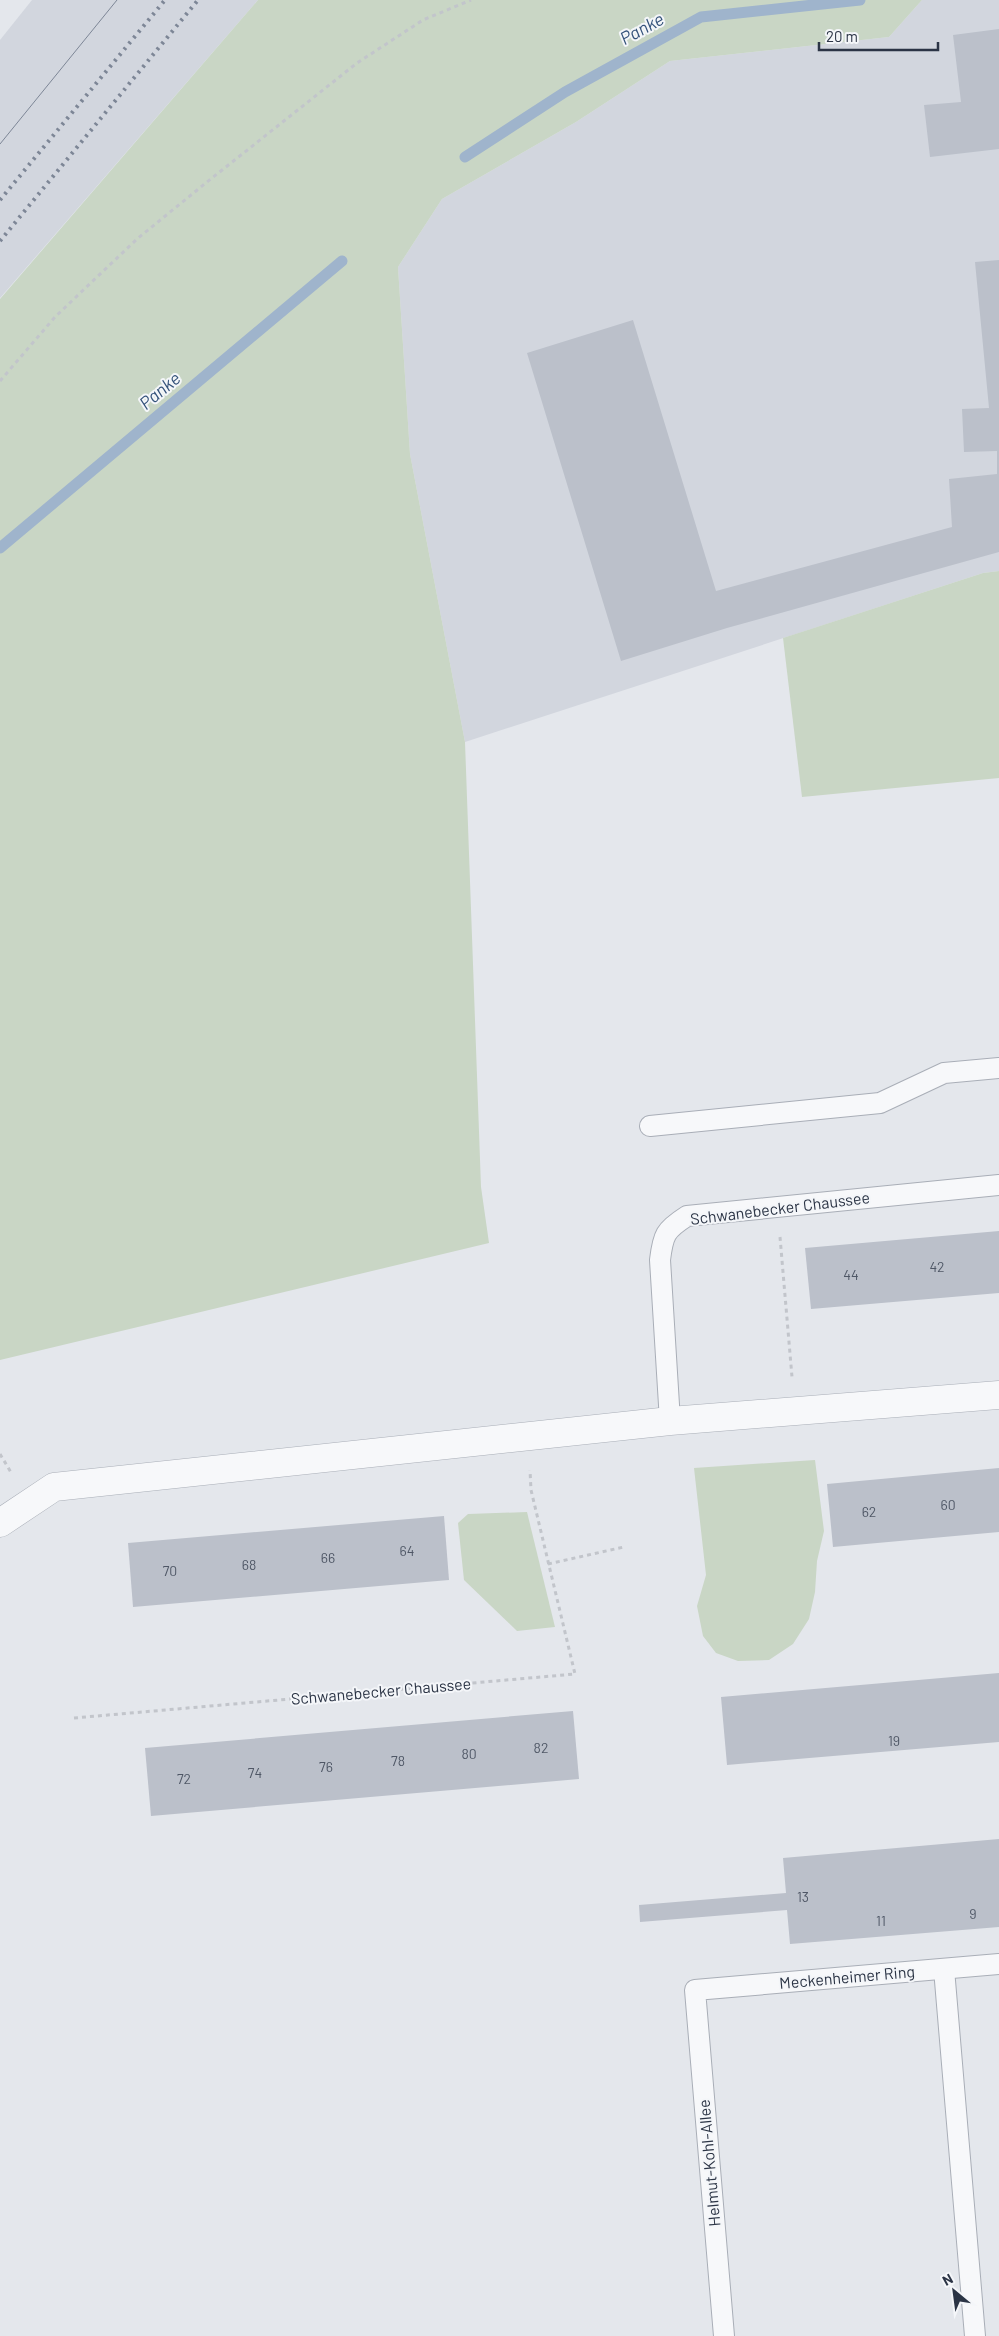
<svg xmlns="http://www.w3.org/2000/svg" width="999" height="2336" viewBox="0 0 999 2336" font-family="Barlow,sans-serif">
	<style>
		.built { fill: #d2d6de }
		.green { fill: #c9d6c5 }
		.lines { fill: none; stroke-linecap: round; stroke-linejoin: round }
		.stream { stroke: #9fb4cc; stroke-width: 11 }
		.building { fill: #bbc0ca }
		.lane-casing { stroke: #a9aeb7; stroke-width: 22 }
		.street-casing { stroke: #a9aeb7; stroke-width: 29 }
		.path { stroke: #c2c5cb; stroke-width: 3; stroke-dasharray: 4 4; stroke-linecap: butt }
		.lane { stroke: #f7f8fa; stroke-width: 20 }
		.street { stroke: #f7f8fa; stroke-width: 28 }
		.tram { stroke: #7d8696; stroke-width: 1 }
		.rail { stroke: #7d8696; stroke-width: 4; stroke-dasharray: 2.5 5; stroke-linecap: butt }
		.labels { text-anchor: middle; stroke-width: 4; stroke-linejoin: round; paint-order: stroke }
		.number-label { font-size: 14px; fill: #4f5766 }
		.street-label { font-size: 16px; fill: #2b3445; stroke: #f4f6f9 }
		.water-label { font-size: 18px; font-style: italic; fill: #34527a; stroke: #f4f6f9 }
	</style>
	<rect width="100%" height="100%" fill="#e4e7ec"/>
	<g class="built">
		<path d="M 32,0 L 258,0 L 0,298 L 0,40 Z"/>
		<path d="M 922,0 L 999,0 L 999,571 L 983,573 L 465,742 L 410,454 L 398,267 L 442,199 L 576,122 L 670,61 L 889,37 Z"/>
	</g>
	<g class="green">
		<path d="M 258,0 L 922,0 L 889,37 L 670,61 L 576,122 L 442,199 L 398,267 L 410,454 L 465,742 L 481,1187 L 489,1243 L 0,1360 L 0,299 Z"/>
		<path d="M 999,571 L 999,778 L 802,797 L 783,638 L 983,573 Z"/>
		<path d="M 815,1460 L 824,1531 L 817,1561 L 815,1592 L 809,1619 L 793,1644 L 769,1660 L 738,1661 L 716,1653 L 703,1636 L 697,1606 L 706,1575 L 694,1468 Z"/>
		<path d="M 527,1512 L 555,1627 L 517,1631 L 464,1580 L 458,1523 L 468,1514 Z"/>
	</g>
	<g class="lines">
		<g class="stream">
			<path d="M 465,157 L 565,92 L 701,17 L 860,0"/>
			<path d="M 0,548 L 342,261"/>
		</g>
	</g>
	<g class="building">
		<path d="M 999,29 L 999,149 L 930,157 L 924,105 L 961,102 L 953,35 Z"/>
		<path d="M 999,260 L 999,552 L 727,628 L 621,661 L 527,353 L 633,320 L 716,591 L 952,527 L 949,479 L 997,474 L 997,451 L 964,452 L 962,409 L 989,408 L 975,262 Z"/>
		<path d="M 999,1231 L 999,1293 L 811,1309 L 805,1248 Z"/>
		<path d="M 999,1468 L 999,1532 L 833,1547 L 827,1484 Z"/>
		<path d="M 444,1516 L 449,1580 L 133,1607 L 128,1543 Z"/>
		<path d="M 999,1673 L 999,1742 L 727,1765 L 721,1697 Z"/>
		<path d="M 573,1711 L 579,1779 L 151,1816 L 145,1748 Z"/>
		<path d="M 999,1839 L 999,1927 L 790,1944 L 787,1910 L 640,1922 L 639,1905 L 786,1893 L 783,1858 Z"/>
	</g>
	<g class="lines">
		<defs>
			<g id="lane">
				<path d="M 650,1126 L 880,1103 L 944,1073 L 999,1068"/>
				<path d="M 670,1421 L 660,1260 C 663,1235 665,1230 687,1216 L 999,1185"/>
				<path d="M 944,1969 L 975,2336"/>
				<path d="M 724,2336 L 695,1990 L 999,1964"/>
			</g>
			<path id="street" d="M 0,1523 L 54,1487 L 670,1421 L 999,1395"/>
		</defs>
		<use href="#lane" class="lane-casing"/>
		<use href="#street" class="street-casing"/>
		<g class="path">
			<path d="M 0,381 L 55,317 L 137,239 L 207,182 L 357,63 L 423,20 L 471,0"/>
			<path d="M 780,1237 L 792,1377"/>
			<path d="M 0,1454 L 12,1474"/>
			<path d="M 548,1564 L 624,1547"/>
			<path d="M 74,1718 L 575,1674 L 531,1490 L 530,1470"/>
		</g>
		<use href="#lane" class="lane"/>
		<use href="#street" class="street"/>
		<path class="tram" d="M 0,144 L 117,0"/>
		<g class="rail">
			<path d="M 0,200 L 165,0"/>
			<path d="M 0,241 L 198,0"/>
		</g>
	</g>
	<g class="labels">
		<g class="number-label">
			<text x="937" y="1272">42</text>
			<text x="851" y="1280">44</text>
			<text x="948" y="1510">60</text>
			<text x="869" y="1517">62</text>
			<text x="407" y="1556">64</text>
			<text x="328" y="1563">66</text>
			<text x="249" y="1570">68</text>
			<text x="170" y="1576">70</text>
			<text x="894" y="1746">19</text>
			<text x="541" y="1753">82</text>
			<text x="469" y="1759">80</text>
			<text x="398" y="1766">78</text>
			<text x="326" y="1772">76</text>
			<text x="255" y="1778">74</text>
			<text x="184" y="1784">72</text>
			<text x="803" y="1902">13</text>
			<text x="973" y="1919">9</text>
			<text x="881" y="1926">11</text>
		</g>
		<g class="street-label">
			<text transform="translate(780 1208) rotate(-7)" y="6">Schwanebecker Chaussee</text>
			<text transform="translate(381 1691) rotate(-5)" y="6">Schwanebecker Chaussee</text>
			<text transform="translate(847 1977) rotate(-5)" y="6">Meckenheimer Ring</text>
			<text transform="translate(709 2163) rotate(-95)" y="6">Helmut-Kohl-Allee</text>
		</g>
		<g class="water-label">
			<text transform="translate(642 29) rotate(-29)" y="6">Panke</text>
			<text transform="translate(160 391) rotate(-40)" y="6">Panke</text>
		</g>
	</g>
	<g transform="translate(954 2291) rotate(331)" stroke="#f4f6f9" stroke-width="4" paint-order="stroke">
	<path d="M0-4L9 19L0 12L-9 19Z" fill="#2b3445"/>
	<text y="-8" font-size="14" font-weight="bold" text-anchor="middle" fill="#2b3445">N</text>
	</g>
	<path d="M819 42v8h119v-8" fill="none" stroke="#2b3445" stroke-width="2.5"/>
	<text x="826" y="42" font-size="15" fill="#2b3445" stroke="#f4f6f9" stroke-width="4" paint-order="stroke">20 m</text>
</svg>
